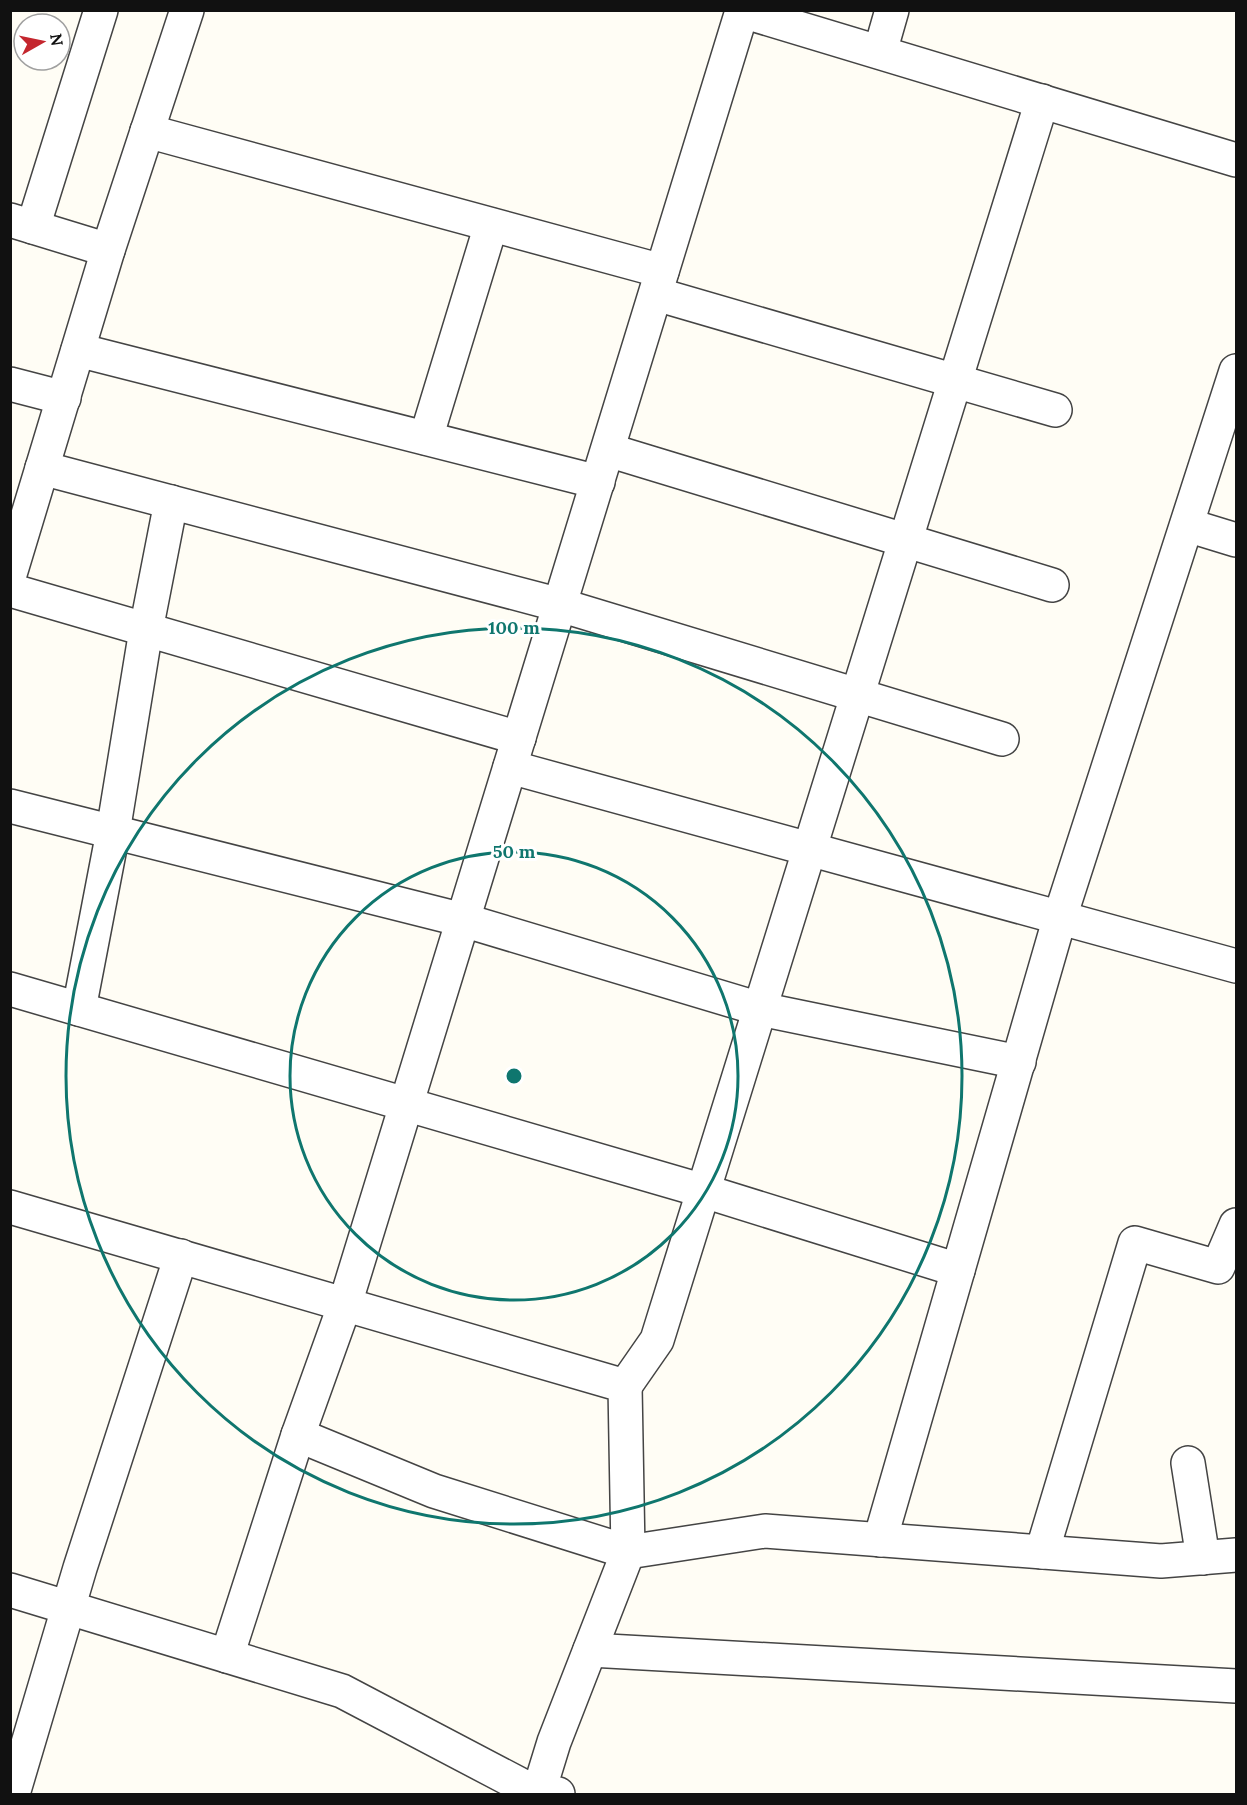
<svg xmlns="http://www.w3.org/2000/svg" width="1247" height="1805" viewBox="0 0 1247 1805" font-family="Lora,serif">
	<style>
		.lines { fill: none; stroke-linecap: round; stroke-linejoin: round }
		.minor-casing { stroke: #444; stroke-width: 36 }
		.minor { stroke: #fff; stroke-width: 33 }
		.ring { fill: none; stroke: #0f766e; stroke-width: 3 }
		.centre { fill: #0f766e; stroke: #fff; stroke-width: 3 }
		.ring-label { font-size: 18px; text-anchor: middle; font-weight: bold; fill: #0f766e; stroke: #fff; stroke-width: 6; stroke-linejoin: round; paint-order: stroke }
	</style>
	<rect width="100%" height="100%" fill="#fffdf5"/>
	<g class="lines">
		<defs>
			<g id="minor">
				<path d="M 880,52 L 892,10"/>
				<path d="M 147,131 L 662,271"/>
				<path d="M 10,220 L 108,250"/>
				<path d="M 33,227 L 101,10"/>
				<path d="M 656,294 L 1055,410"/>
				<path d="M 78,350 L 598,482"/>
				<path d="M 10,384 L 64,398"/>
				<path d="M 426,438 L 491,225"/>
				<path d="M 608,450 L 1052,585"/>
				<path d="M 42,468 L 560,605 L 1002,739"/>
				<path d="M 1187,525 L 1236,540"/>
				<path d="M 10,574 L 108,250 L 187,10"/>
				<path d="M 10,590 L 519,738"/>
				<path d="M 510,767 L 1236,966"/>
				<path d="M 10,806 L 463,920 L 760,1009 L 1019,1062"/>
				<path d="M 10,989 L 704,1191 L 958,1270"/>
				<path d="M 79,1009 L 113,832 L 146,630 L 171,502"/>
				<path d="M 10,1207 L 625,1386 L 628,1552 L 554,1742 L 538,1794"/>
				<path d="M 625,1386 L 657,1340 L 1042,101"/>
				<path d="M 298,1435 L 434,1491 L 628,1552 L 765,1531 L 1161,1561 L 1236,1555"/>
				<path d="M 1188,1463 L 1203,1558"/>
				<path d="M 880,1540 L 1060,917 L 1236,371"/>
				<path d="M 1042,1552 L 1135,1243 L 1218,1267 L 1236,1225"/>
				<path d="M 10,1590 L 342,1691 L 538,1794 L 558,1794"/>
				<path d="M 590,1650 L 1236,1686"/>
				<path d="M 227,1656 L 298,1435 L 345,1304 L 742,11 L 1236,160"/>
				<path d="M 13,1794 L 80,1568 L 181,1256"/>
			</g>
		</defs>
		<use href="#minor" class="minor-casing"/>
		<use href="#minor" class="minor"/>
	</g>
	<g class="ring">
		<circle cx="514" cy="1076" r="224"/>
		<circle cx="514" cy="1076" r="448"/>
	</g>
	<circle cx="514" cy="1076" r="9" class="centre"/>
	<g class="ring-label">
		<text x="514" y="634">100 m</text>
		<text x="514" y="858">50 m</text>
	</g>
	<rect width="1247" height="1805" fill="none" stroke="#111111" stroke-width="24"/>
	<g transform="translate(42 42) rotate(81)"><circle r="28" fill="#ffffff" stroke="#a0a0a0" stroke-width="1.5"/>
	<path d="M0-4.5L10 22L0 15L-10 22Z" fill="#c4262e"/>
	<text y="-9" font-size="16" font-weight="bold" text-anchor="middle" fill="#111111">N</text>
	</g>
</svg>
